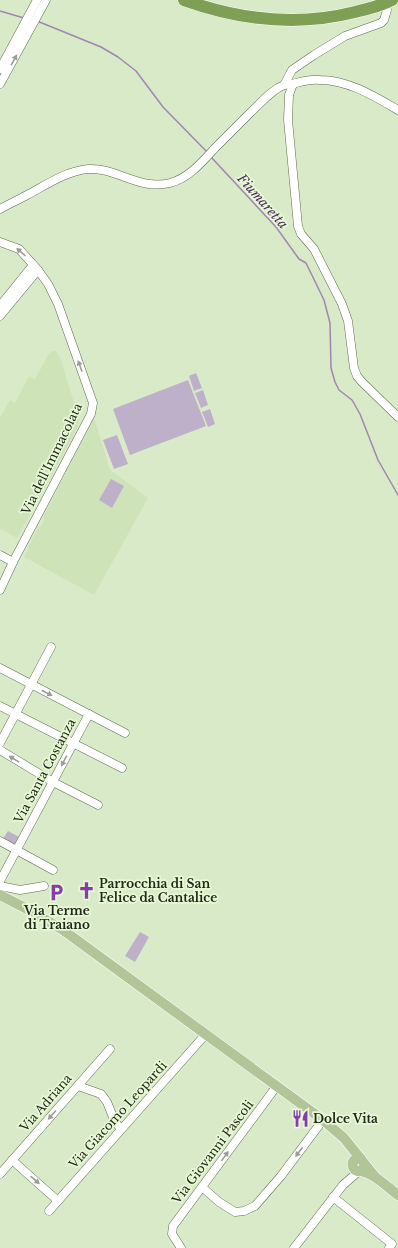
<svg xmlns="http://www.w3.org/2000/svg" width="398" height="1248" viewBox="0 0 398 1248" font-family="'Libre Baskerville',serif">
	<style>
		.built { fill: #cfe3b9 }
		.green { fill: #bfb0c9 }
		.lines { fill: none; stroke-linecap: round; stroke-linejoin: round }
		.stream { stroke: #9f88af; stroke-width: 1.5 }
		.minor-casing { stroke: #5d6b4d; stroke-width: 9 }
		.major-casing { stroke: #fff; stroke-width: 11 }
		.highway-casing { stroke: #fff; stroke-width: 13 }
		.minor { stroke: #fff; stroke-width: 8 }
		.major { stroke: #b2c598; stroke-width: 10 }
		.highway { stroke: #7e9f54; stroke-width: 12 }
		.oneway { fill: #9b9e98 }
		.labels { text-anchor: middle; stroke-width: 3.5; stroke-linejoin: round; paint-order: stroke }
		.street-label { font-size: 12px; fill: #21271a; stroke: #e7f8d5 }
		.poi-label { font-size: 12px; font-weight: bold; fill: #21271a; stroke: #e7f8d5; text-anchor: start }
		.water-label { font-size: 13px; font-style: italic; fill: #4a2a5d; stroke: #e7f8d5 }
	</style>
	<rect width="100%" height="100%" fill="#d9eac8"/>
	<g class="built">
		<path d="M 53,351 L 56,351 L 60,357 L 79,419 L 78,427 L 17,538 L 0,529 L 0,418 L 10,400 L 15,403 L 29,376 L 35,379 L 49,354 Z"/>
		<path d="M 94,418 L 110,470 L 148,498 L 94,595 L 24,557 L 38,527 L 42,525 L 44,520 L 43,517 Z"/>
	</g>
	<g class="green">
		<path d="M 196,373 L 202,388 L 194,391 L 189,376 Z"/>
		<path d="M 188,380 L 206,426 L 130,455 L 113,409 Z"/>
		<path d="M 203,390 L 208,405 L 201,408 L 195,393 Z"/>
		<path d="M 210,409 L 215,424 L 208,427 L 202,412 Z"/>
		<path d="M 117,435 L 128,464 L 114,469 L 103,440 Z"/>
		<path d="M 111,479 L 124,486 L 112,508 L 99,500 Z"/>
		<path d="M 8,831 L 19,837 L 14,845 L 3,839 Z"/>
		<path d="M 140,932 L 149,937 L 135,962 L 125,956 Z"/>
	</g>
	<g class="lines">
		<g class="stream">
			<path d="M 0,11 L 24,18"/>
			<path d="M 37,21 L 101,47 L 118,57 L 136,71 L 163,107 L 208,153"/>
			<path d="M 211,157 L 276,227 L 299,259 L 306,263 L 324,300 L 330,323 L 331,368 L 335,382 L 339,390 L 352,400 L 360,414 L 378,460 L 398,495"/>
		</g>
		<defs>
			<g id="minor">
				<path d="M 0,69 L 37,0"/>
				<path d="M 0,84 L 46,0"/>
				<path d="M 293,84 L 289,95 L 288,120 L 298,226 L 301,234 L 314,249 L 342,304 L 348,321 L 354,368 L 357,376 L 362,382 L 398,417"/>
				<path d="M 284,85 L 292,70 L 314,55 L 345,36 L 381,23 L 384,20 L 387,10"/>
				<path d="M 0,209 C 9,204 18,200 27,195 C 46,185 66,171 88,169 C 116,167 140,191 170,183 C 189,178 202,162 215,148 C 227,136 239,124 251,112 C 261,103 271,90 284,85 C 288,84 292,84 296,83 C 304,81 312,79 320,80 C 348,80 374,96 398,110"/>
				<path d="M 0,242 L 19,249 L 38,270 L 48,284 L 58,304 L 93,403 L 91,414 L 13,562 L 0,590"/>
				<path d="M 0,306 L 33,265"/>
				<path d="M 0,316 L 38,270"/>
				<path d="M 0,555 L 13,562"/>
				<path d="M 0,668 L 125,733"/>
				<path d="M 0,706 L 122,768"/>
				<path d="M 0,743 L 51,647"/>
				<path d="M 0,750 L 53,782 L 98,805"/>
				<path d="M 0,841 L 53,870"/>
				<path d="M 0,881 L 89,714"/>
				<path d="M 0,886 L 20,890 L 44,886"/>
				<path d="M 78,1086 L 101,1094 L 107,1102 L 115,1122 L 121,1129"/>
				<path d="M 12,1160 L 58,1201"/>
				<path d="M 0,1174 L 110,1049"/>
				<path d="M 202,1187 L 219,1202 L 235,1212 L 244,1211 L 255,1206 L 281,1176 L 323,1120"/>
				<path d="M 333,1197 L 392,1244 L 389,1248"/>
				<path d="M 49,1211 L 205,1035"/>
				<path d="M 181,1248 L 172,1234 L 173,1226 L 276,1087"/>
				<path d="M 294,1248 L 343,1185 L 359,1171"/>
			</g>
			<g id="major">
				<path d="M 0,895 L 31,911 L 63,930 L 323,1120 L 344,1138 L 376,1178"/>
				<path d="M 361,1159 C 345,1157 355,1180 364,1167"/>
				<path d="M 361,1171 C 375,1174 387,1187 398,1195"/>
			</g>
			<path id="highway" d="M 184,0 C 240,20 296,27 355,12 C 368,9 381,6 392,0"/>
		</defs>
		<use href="#minor" class="minor-casing"/>
		<use href="#major" class="major-casing"/>
		<use href="#highway" class="highway-casing"/>
		<use href="#minor" class="minor"/>
		<use href="#major" class="major"/>
		<use href="#highway" class="highway"/>
	</g>
	<defs><path id="oneway-solid" d="M-6-.8H1V-3.2L6.5 0L1 3.2V.8H-6Z"/></defs>
	<g class="oneway">
		<use href="#oneway-solid" transform="translate(14 60) rotate(-61)"/>
		<use href="#oneway-solid" transform="translate(21 252) rotate(-138)"/>
		<use href="#oneway-solid" transform="translate(80 366) rotate(-110)"/>
		<use href="#oneway-solid" transform="translate(47 693) rotate(27)"/>
		<use href="#oneway-solid" transform="translate(14 759) rotate(-149)"/>
		<use href="#oneway-solid" transform="translate(64 761) rotate(117)"/>
		<use href="#oneway-solid" transform="translate(52 1115) rotate(131)"/>
		<use href="#oneway-solid" transform="translate(299 1152) rotate(127)"/>
		<use href="#oneway-solid" transform="translate(225 1156) rotate(-54)"/>
		<use href="#oneway-solid" transform="translate(35 1180) rotate(41)"/>
	</g>
	<defs>
		<symbol id="church-bare" viewBox="-9 -9 18 18"><path d="M-1.2-6h2.4v3.5h3.3v2.4h-3.3V6h-2.4V-.1h-3.3v-2.4h3.3Z" fill="#863caf" stroke="#e7f8d5" stroke-width="2.5" paint-order="stroke"/></symbol>
		<symbol id="parking-bare" viewBox="-9 -9 18 18"><path d="M-3.5-5.5H1a3.5 3.5 0 0 1 0 7H-1V5.5H-3.5ZM-1-3.4V-.6H.8a1.4 1.4 0 0 0 0-2.8Z" fill="#863caf" stroke="#e7f8d5" stroke-width="2.5" paint-order="stroke"/></symbol>
		<symbol id="restaurant-bare" viewBox="-9 -9 18 18"><path d="M-5-6h1v4h1v-4h1v4h1v-4h1v5L-1.5 .5V6h-2V.5L-5-1ZM5-6V6H3V1.5H1.5Q1.5-4 5-6Z" fill="#863caf" stroke="#e7f8d5" stroke-width="2.5" paint-order="stroke"/></symbol>
	</defs>
	<g fill-rule="evenodd">
		<use href="#church-bare" x="74" y="878" width="25" height="25"/>
		<use href="#parking-bare" x="44" y="880" width="25" height="25"/>
		<use href="#restaurant-bare" x="288" y="1106" width="25" height="25"/>
	</g>
	<g class="labels">
		<g class="street-label">
			<text transform="translate(52 459) rotate(-64)" y="4">Via dell'Immacolata</text>
			<text transform="translate(45 771) rotate(-62)" y="4">Via Santa Costanza</text>
			<text transform="translate(46 1103) rotate(-49)" y="4">Via Adriana</text>
			<text transform="translate(118 1115) rotate(-48)" y="4">Via Giacomo Leopardi</text>
			<text transform="translate(213 1152) rotate(-53)" y="4">Via Giovanni Pascoli</text>
		</g>
		<g class="poi-label">
			<text x="99" y="888">Parrocchia di San<tspan x="99" dy="14">Felice da Cantalice</tspan></text>
			<text x="57" y="915" text-anchor="middle">Via Terme<tspan x="57" dy="14">di Traiano</tspan></text>
			<text x="313" y="1123">Dolce Vita</text>
		</g>
		<g class="water-label">
			<text transform="translate(263 201) rotate(48)" y="5">Fiumaretta</text>
		</g>
	</g>
</svg>
